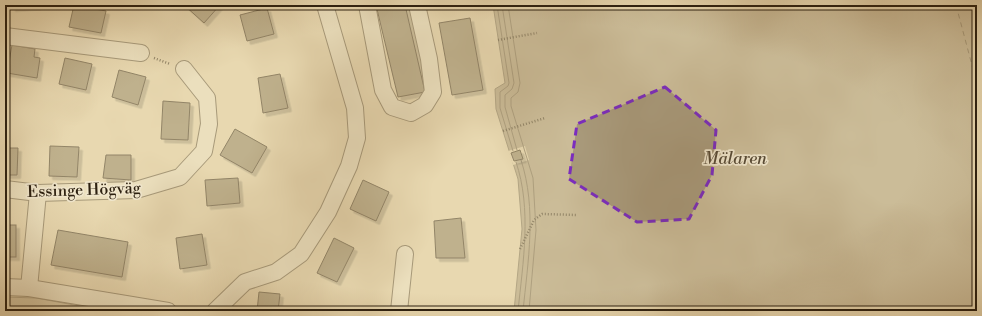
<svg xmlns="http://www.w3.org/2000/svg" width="982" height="316" viewBox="0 0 982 316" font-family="'Libre Bodoni',serif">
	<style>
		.green { fill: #c8b995; stroke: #7a6c52 }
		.water { fill: #a8997a; stroke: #766950 }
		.pier { fill: #e8d8b0 }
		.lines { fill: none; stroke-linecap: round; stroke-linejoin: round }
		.shore { stroke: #6a5c45; stroke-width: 1 }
		.ferry { stroke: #574a35; stroke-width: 1; stroke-dasharray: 5 4; stroke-linecap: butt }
		.building { fill: #8e8063; stroke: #2c2010; filter: url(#shadow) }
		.street-casing { stroke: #5b4e38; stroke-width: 18 }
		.path { stroke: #2c2010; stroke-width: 2.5; stroke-dasharray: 1 2; stroke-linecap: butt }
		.street { stroke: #f0e6cc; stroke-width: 16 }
		.marked { fill: none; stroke: #7b2cbf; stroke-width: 3; stroke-dasharray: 8 5; stroke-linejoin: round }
		.labels { text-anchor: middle; stroke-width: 3.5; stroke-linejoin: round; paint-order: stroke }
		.street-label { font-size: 16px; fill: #2c2010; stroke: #f0e6cc }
		.water-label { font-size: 17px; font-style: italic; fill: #574a35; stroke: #f0e6cc }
	</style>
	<defs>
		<filter id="shadow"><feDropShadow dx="3.5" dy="3.5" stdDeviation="0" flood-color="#0004"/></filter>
	</defs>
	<rect width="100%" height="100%" fill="#e8d8b0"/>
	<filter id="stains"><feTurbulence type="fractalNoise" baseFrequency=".005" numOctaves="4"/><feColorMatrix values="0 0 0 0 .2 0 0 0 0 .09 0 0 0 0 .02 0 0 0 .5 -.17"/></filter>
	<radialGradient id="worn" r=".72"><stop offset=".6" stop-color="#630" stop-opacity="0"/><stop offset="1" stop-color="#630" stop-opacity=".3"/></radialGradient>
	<path class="green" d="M 5,297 L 36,298 L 107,311 L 5,311 Z"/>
	<path class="water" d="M 493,5 L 977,5 L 977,311 L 514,311 L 522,229 L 518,179 L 496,109 L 495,89 L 505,83 Z"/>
	<path class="pier" d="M 525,146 L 529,160 L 513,165 L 508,151 Z"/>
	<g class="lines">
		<g class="shore">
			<path d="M 497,5 L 509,83 L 508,86 L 500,92 L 500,108 L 513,151"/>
			<path d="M 502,5 L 514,83 L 512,89 L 505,95 L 505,107 L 517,150"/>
			<path d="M 508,5 L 520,83 L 518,92 L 511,98 L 511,106 L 533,178 L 536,230 L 529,311"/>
			<path d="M 521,160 C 537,209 528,261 523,311"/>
			<path d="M 516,162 C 532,209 523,262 518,311"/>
		</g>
		<path class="ferry" d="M 956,5 L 977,84"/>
	</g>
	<g class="building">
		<path d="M 12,5 L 38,5 L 38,6 L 12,8 Z"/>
		<path d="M 74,5 L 106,11 L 101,33 L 69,27 Z"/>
		<path d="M 184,5 L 220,5 L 204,23 Z"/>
		<path d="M 376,5 L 405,5 L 425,92 L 398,97 Z"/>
		<path d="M 267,8 L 274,34 L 247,41 L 240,15 Z"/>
		<path d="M 470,18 L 483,90 L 452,95 L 439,23 Z"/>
		<path d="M 12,45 L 35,49 L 34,57 L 40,58 L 37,78 L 7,73 Z"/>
		<path d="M 65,58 L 92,64 L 86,90 L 59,84 Z"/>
		<path d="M 119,70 L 146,77 L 138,105 L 112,97 Z"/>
		<path d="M 280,74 L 288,108 L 263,113 L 258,78 Z"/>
		<path d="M 163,101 L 190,103 L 188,140 L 161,139 Z"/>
		<path d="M 235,129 L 267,147 L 252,173 L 220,155 Z"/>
		<path d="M 50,146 L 79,147 L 77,177 L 49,176 Z"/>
		<path d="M 5,148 L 18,148 L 17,175 L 5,175 Z"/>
		<path d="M 520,150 L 523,159 L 514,161 L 511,153 Z"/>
		<path d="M 106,155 L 131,155 L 131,180 L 103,178 Z"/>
		<path d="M 238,178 L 240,203 L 207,206 L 205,180 Z"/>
		<path d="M 363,180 L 389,192 L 376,221 L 350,209 Z"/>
		<path d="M 461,218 L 465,258 L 436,258 L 434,221 Z"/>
		<rect x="5" y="225" width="11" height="32"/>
		<path d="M 58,230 L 128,242 L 122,277 L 51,265 Z"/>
		<path d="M 202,234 L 207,265 L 180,269 L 176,238 Z"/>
		<path d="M 334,238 L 354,248 L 337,282 L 317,273 Z"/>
		<path d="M 259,292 L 280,294 L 278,311 L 257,311 Z"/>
	</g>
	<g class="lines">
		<defs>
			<g id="street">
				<path d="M 367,5 L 383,90 L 392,107 L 411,113 L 425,105 L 433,92 L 429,59 L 417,5"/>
				<path d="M 5,36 L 141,53"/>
				<path d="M 5,189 L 38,193 L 136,190 L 180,177 L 204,151 L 209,124 L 207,98 L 184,69"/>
				<path d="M 5,287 L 29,288 L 168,311"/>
				<path d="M 29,288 L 38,193"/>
				<path d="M 215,311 L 245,282 L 276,272 L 301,254 L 328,212 L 349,166 L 357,138 L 355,108 L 325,5"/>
				<path d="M 399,311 L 405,254"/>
			</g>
		</defs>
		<use href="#street" class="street-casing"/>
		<g class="path">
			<path d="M 498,40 L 537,33"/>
			<path d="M 154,58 L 170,64"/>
			<path d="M 503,131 L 545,118"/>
			<path d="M 520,249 L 534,220 L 542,214 L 577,215"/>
		</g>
		<use href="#street" class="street"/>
	</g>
	<path d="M0 0H982V316H0ZM 665,87 L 716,130 L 712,175 L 689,219 L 637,222 L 569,179 L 577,124 Z" fill="#e8d8b0" fill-opacity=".55" fill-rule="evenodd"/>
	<path class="marked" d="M 665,87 L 716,130 L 712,175 L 689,219 L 637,222 L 569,179 L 577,124 Z"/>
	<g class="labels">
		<g class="street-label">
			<text transform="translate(84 189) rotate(-2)" y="6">Essinge Högväg</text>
		</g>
		<g class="water-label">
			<text x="735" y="164">Mälaren</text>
		</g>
	</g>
	<rect width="982" height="316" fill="none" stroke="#e8d8b0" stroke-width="20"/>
	<rect x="6" y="6" width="970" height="304" fill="none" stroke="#2c2010" stroke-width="2"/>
	<rect x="10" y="10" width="962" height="296" fill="none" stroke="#2c2010"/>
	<rect width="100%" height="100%" filter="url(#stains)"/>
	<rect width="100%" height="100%" fill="url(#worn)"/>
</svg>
